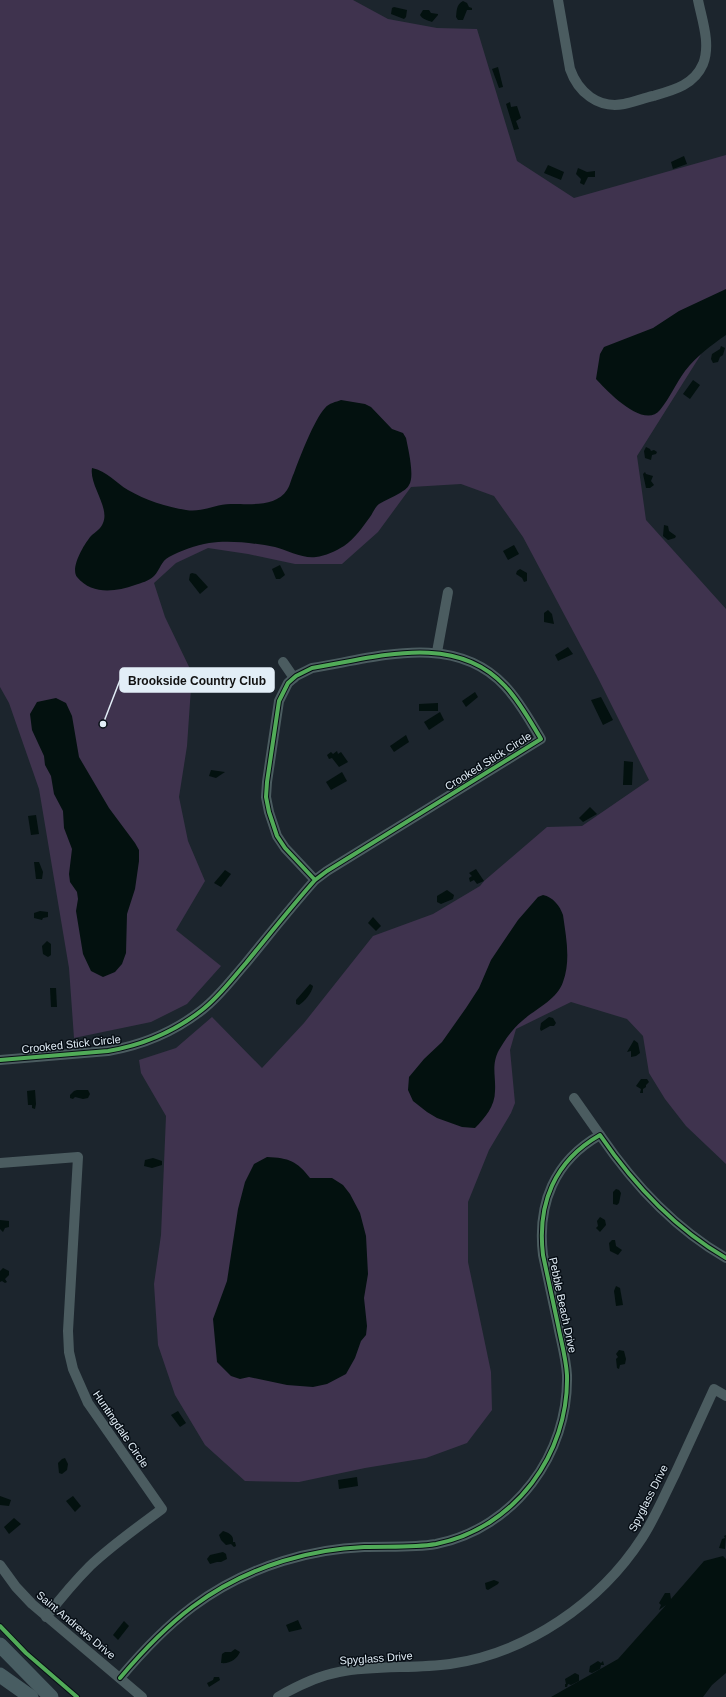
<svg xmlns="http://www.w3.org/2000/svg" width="726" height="1697" viewBox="0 0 726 1697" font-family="Arial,sans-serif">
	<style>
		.green { fill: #3f334e }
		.water { fill: #03110f }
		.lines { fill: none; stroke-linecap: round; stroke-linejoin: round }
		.street { stroke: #4b5c60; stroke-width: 10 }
		.secondary { stroke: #485d62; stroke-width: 15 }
		.cycleway-casing { stroke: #070e15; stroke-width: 6 }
		.cycleway { stroke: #51ab58; stroke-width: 4 }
		.labels { text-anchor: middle; stroke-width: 3; stroke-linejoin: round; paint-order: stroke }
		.street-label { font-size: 11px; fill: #e2eef7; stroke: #070e15 }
		.leader { fill: none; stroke: #e2eef7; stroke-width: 1.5 }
		.callout-dot { fill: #e2eef7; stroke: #070e15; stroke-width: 1.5 }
		.callout { fill: #e2eef7; stroke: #e2eef7; stroke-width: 1.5 }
		.callout-label { font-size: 12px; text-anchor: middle; font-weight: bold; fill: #111 }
	</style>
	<rect width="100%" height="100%" fill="#1c252d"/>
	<path class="green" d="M 0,0 L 353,0 L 388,19 L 437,28 L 477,29 L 517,161 L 574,198 L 726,155 L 726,334 L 705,348 L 637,456 L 646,520 L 726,609 L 726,1164 L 686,1126 L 665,1099 L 649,1073 L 643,1036 L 627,1019 L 571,1002 L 516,1029 L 510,1050 L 515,1103 L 511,1113 L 489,1150 L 468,1202 L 468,1262 L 491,1372 L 492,1410 L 467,1443 L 426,1458 L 365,1468 L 299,1482 L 245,1481 L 205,1445 L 175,1395 L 158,1345 L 154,1284 L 161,1235 L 166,1116 L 141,1073 L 139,1060 L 176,1048 L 212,1017 L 262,1068 L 304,1023 L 373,936 L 433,914 L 480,886 L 484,881 L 547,827 L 582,826 L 649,780 L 598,678 L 523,537 L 494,496 L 461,484 L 411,487 L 378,532 L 342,564 L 295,564 L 248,554 L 208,548 L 176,563 L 154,583 L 165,617 L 192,673 L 187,746 L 179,797 L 188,841 L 205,881 L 176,930 L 221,966 L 187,1004 L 151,1022 L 74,1038 L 69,968 L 39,789 L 9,703 L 0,687 Z"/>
	<g class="water">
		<path d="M 463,1 L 467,3 L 469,7 L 472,8 L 472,10 L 467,10 L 463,20 L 458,20 L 456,17 C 457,10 456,5 463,1 Z"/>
		<path d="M 394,7 L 407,10 L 406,17 L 404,19 L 391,14 L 392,8 Z"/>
		<path d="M 423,10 L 429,10 L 431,13 L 438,14 L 438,15 L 432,22 C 427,20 422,19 420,15 Z"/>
		<path d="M 498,67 L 503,87 L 499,88 L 492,69 Z"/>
		<path d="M 510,102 L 511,107 L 517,106 L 521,118 L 516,121 L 519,129 L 514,130 L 506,104 Z"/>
		<path d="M 684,156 L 687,164 L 673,169 L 671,162 Z"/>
		<path d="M 548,165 L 564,172 L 561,180 L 544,173 Z"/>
		<path d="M 578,168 L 587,172 L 595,171 L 595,177 L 588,177 L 584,185 L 580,183 L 581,179 L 576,174 Z"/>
		<path d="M 726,289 L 726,335 C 710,346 697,356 685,371 C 676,383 670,398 660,410 C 644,430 607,391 596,379 L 600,354 L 604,347 L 653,328 L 679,311 Z"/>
		<path d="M 721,346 L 725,348 L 723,355 L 720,357 L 718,362 L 713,363 L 711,359 L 712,354 L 720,349 Z"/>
		<path d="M 693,380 L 700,385 L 690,399 L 683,394 Z"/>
		<path d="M 341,400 L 365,404 L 371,407 L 392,429 L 403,433 L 406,438 C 408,448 415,477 409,485 C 408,488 403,491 400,493 C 394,497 385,500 379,504 C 375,507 373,513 370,517 C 362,528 355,538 344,546 C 336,551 325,556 316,557 C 303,559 287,550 275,547 C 254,543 230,540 209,543 C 196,545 180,551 169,557 C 161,561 160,570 154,576 C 149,581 141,583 135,585 C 115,592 92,595 77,577 C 70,568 84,544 91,536 C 95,532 101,529 103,523 C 110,507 89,485 92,468 C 107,471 116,483 128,490 C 145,500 167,507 186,510 C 203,513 216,503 233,504 C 250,504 276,507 287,490 C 290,486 291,479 294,473 C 300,457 314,420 325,408 C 329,403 336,402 341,400 Z"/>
		<path d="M 646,447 L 650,449 L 651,451 L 654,450 L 657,452 L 656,454 L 652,455 L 651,460 L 645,458 L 644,451 Z"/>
		<path d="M 645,472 L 646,474 L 653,476 L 651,481 L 654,485 L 650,488 L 646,488 L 643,474 Z"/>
		<path d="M 664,525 L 668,526 L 669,531 L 676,536 L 675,538 L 668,540 L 663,536 Z"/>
		<path d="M 514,545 L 519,554 L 508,560 L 503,551 Z"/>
		<path d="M 280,565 L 285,575 L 280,579 L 276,579 L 272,569 Z"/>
		<path d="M 520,569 L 527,573 L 527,581 L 524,582 L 522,578 L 516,574 L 517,571 Z"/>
		<path d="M 192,573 L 196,574 L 208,587 L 200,594 L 189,580 L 190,574 Z"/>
		<path d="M 548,610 L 552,614 L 554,624 L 544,622 L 544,613 Z"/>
		<path d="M 568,647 L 573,654 L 558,661 L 555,655 Z"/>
		<path d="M 475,692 L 478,697 L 466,707 L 462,701 Z"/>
		<path d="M 601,697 L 613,720 L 603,725 L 591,700 Z"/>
		<path d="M 56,698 L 66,703 L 72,716 L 79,757 L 109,808 L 135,843 L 139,850 L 139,861 L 135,889 L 127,914 L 126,953 L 122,964 L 115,972 L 103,977 L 91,971 L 83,954 L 76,911 L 78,899 L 77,892 L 70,882 L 69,874 L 72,849 L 64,828 L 63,811 L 54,794 L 51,776 L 45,765 L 44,756 L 32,730 L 30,714 L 37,702 Z"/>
		<path d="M 438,703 L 438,711 L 419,711 L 419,704 Z"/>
		<path d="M 440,712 L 444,720 L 429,730 L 424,722 Z"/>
		<path d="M 406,735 L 409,742 L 394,752 L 390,746 Z"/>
		<path d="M 337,751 L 338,754 L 341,752 L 348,762 L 339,767 L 332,758 L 329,759 L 327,755 L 331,752 L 333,754 Z"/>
		<path d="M 624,761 L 633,762 L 632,785 L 623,785 Z"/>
		<path d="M 211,770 L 225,772 L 216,778 L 209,776 Z"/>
		<path d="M 342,772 L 347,781 L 331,790 L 326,782 Z"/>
		<path d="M 590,807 L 597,814 L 583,822 L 579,818 Z"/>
		<path d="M 36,815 L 39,834 L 31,835 L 28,816 Z"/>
		<path d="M 34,862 L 39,862 L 43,872 L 42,879 L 36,879 Z"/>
		<path d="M 476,869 L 484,881 L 477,884 L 474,880 L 470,882 L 469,878 L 472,876 L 469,873 Z"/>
		<path d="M 225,870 L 231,874 L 221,887 L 214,883 Z"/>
		<path d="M 447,890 L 454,895 L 453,899 L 441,904 L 437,902 L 437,896 Z"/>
		<path d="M 543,895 C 553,897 560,906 563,915 C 566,937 571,960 563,982 C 557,1000 535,1009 522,1021 C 513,1028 505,1040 499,1050 C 491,1065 496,1076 495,1091 C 495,1106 485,1118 475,1128 L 462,1127 L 437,1118 L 427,1112 L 413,1101 L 408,1090 L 409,1077 L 424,1059 L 442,1042 L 466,1008 L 479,988 L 491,960 L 518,920 L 538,897 Z"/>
		<path d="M 40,911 L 48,912 L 48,917 L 43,918 L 42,920 L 34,918 L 34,913 Z"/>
		<path d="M 373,917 L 381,926 L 376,931 L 368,923 Z"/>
		<path d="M 47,941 L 51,944 L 51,955 L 48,957 L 43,954 L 42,946 Z"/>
		<path d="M 310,984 L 313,986 C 312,993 304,1002 299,1005 L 296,1004 L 296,1000 Z"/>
		<path d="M 50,988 L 56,988 L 57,1007 L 51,1007 Z"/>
		<path d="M 549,1017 L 553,1018 L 556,1023 L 554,1026 L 550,1026 L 541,1031 L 540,1029 L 541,1023 Z"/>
		<path d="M 634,1040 L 638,1043 L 640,1053 L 636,1056 L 631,1057 L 631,1051 L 627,1052 Z"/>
		<path d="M 641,1079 L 647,1079 L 649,1082 L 646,1085 L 646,1087 L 643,1089 L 643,1093 L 640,1093 L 641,1089 L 636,1086 Z"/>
		<path d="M 35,1090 L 36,1104 L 35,1109 L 32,1108 L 32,1105 L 28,1105 L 27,1091 Z"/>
		<path d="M 77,1090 L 88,1090 L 90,1094 L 88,1098 L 83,1099 L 75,1097 L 73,1099 L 70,1098 L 70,1095 L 74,1091 Z"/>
		<path d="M 267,1157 C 289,1158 297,1161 310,1178 L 332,1178 L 343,1185 L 350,1194 L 360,1213 L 366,1236 L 368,1274 L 364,1298 L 367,1326 L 366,1335 L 361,1341 L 355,1358 L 346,1374 L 327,1384 L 313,1387 L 287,1385 L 249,1377 L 240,1379 L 231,1376 L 217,1362 L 213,1319 L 227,1281 L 238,1209 L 245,1182 L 254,1164 Z"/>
		<path d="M 153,1158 L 162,1161 L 162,1165 L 152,1168 L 144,1166 L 145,1160 Z"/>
		<path d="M 616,1189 L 619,1190 L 621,1193 L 619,1203 L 617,1205 L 613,1204 L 613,1192 Z"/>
		<path d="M 600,1217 L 605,1220 L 606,1225 L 600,1232 L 596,1228 L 598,1226 L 597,1221 Z"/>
		<path d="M 0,1220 L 9,1221 L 9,1227 L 5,1228 L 3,1232 L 0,1229 Z"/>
		<path d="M 612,1240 L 615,1240 L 616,1246 L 622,1250 L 618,1255 L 610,1251 L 609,1243 Z"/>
		<path d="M 3,1268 L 9,1271 L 9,1275 L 5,1279 L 7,1282 L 5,1283 L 2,1281 L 0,1282 L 0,1271 Z"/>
		<path d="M 616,1286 L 620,1288 L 623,1305 L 616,1306 L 614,1291 Z"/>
		<path d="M 619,1350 L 624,1351 L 626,1359 L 625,1364 L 620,1365 L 619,1369 L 617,1368 L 616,1359 L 618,1357 L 616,1354 Z"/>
		<path d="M 178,1411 L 186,1423 L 180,1427 L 171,1415 Z"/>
		<path d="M 65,1458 L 68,1464 L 67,1470 L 62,1474 L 59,1473 L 58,1463 L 62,1459 Z"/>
		<path d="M 357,1477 L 358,1486 L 339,1489 L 338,1480 Z"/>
		<path d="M 0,1496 L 11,1500 L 9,1506 L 0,1505 Z"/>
		<path d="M 73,1496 L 81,1506 L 75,1512 L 66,1501 Z"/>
		<path d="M 14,1518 L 21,1524 L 9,1534 L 4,1527 Z"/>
		<path d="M 223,1531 C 229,1533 234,1535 233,1542 L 235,1542 L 236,1546 L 234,1547 L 231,1544 L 226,1545 L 221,1540 L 219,1535 Z"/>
		<path d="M 726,1535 L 725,1549 L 719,1548 L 722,1539 L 725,1538 L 724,1536 Z"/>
		<path d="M 223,1552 L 226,1554 L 227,1559 L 221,1562 L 217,1562 L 210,1564 L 207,1559 L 210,1555 Z"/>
		<path d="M 723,1556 L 726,1559 L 726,1673 L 712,1685 L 703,1697 L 551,1697 L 618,1659 L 666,1605 L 659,1610 L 661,1605 L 659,1603 L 665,1593 L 670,1593 L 671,1599 L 704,1561 Z"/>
		<path d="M 494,1580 L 499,1582 L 498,1584 L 488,1590 L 486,1589 L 485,1583 Z"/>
		<path d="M 298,1620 L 302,1629 L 289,1632 L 286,1625 Z"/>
		<path d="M 124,1621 L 129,1626 L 118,1640 L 113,1635 Z"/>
		<path d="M 235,1649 L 240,1652 C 237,1659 230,1664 221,1663 L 222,1654 L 225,1652 L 231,1652 Z"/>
		<path d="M 598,1661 L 601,1663 L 603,1661 L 604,1665 L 601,1665 L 600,1669 L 592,1673 L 589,1672 L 590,1666 Z"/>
		<path d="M 575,1673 L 579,1675 L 579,1681 L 571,1685 L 568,1684 L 567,1687 L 565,1687 L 565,1684 L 566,1684 L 565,1679 Z"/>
		<path d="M 214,1677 L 219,1677 L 220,1680 L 209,1687 L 207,1683 L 213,1680 Z"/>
	</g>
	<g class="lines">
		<g class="street">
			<path d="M 558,0 L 570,69 C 578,92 598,109 624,104 C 634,102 644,98 653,96 C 674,90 694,85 703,64 C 711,44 702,20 698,0"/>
			<path d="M 437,652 L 448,592"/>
			<path d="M 283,662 L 294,678"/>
			<path d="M 0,1060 L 108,1051 C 143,1045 174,1032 202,1010 C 219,997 232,979 246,963 C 269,935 291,907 315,880 L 327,871 L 541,739 C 530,721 520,702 505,686 C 454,631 375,658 312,668 L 296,676 L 288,683 L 279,701 L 267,782 L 266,797 L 269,812 L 277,836 L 285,848 L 315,880"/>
			<path d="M 574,1098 L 600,1135"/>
			<path d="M 0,1163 L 78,1157 L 68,1331 L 69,1352 L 73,1369 L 88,1403 L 162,1509 C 138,1527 112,1545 90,1566 C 74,1582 60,1599 46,1617"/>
			<path d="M 0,1565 L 16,1587 L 32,1604 L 142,1697"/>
			<path d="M 120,1678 C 167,1622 212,1583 283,1561 C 309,1553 337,1548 364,1547 C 388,1546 412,1548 436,1544 C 515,1528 569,1454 567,1375 C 566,1358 561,1341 558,1325 C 553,1302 548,1278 543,1255 C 537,1204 554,1161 600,1135 C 634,1185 674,1228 726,1258"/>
			<path d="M 278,1697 C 297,1686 317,1676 339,1672 C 376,1665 413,1669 450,1664 C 527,1653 600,1603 642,1538 C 655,1518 664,1496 675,1474 C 688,1446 701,1417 714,1389 L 726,1396"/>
		</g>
		<g class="secondary">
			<path d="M 0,1645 L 51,1697"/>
			<path d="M 0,1675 L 31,1697"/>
		</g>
		<defs>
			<g id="cycleway">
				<path d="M 0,1060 L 108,1051 C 143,1045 174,1032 202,1010 C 219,997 232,979 246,963 C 269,935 291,907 315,880 L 327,871 L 541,739 C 530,721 520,702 505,686 C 454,631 375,658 312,668 L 296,676 L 288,683 L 279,701 L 267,782 L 266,797 L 269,812 L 277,836 L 285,848 L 315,880"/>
				<path d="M 0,1626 L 26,1653 L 77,1697"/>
				<path d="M 120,1678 C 167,1622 212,1583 283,1561 C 309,1553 337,1548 364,1547 C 388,1546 412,1548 436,1544 C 515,1528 569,1454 567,1375 C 566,1358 561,1341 558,1325 C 553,1302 548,1278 543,1255 C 537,1204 554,1161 600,1135 C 634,1185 674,1228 726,1258"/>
			</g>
		</defs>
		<use href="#cycleway" class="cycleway-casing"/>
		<use href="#cycleway" class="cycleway"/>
	</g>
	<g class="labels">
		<g class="street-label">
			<text transform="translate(488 761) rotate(-32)" y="4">Crooked Stick Circle</text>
			<text transform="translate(71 1044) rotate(-6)" y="4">Crooked Stick Circle</text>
			<text transform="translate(563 1305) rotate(78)" y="4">Pebble Beach Drive</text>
			<text transform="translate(121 1429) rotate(56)" y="4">Huntingdale Circle</text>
			<text transform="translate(648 1498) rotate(-63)" y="4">Spyglass Drive</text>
			<text transform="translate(76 1625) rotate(40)" y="4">Saint Andrews Drive</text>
			<text transform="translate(376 1658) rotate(-4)" y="4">Spyglass Drive</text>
		</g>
	</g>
	<path class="leader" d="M103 724L120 680"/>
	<circle class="callout-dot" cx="103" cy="724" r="4"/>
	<rect class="callout" x="120" y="668" width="154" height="24" rx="4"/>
	<g class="callout-label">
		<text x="197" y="685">Brookside Country Club</text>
	</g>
</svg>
